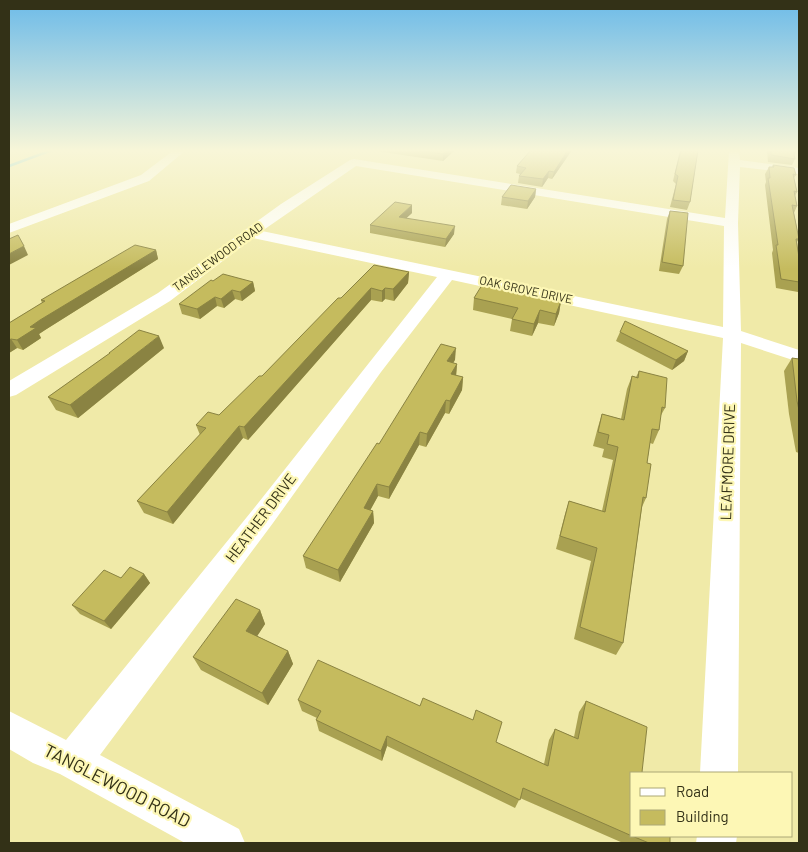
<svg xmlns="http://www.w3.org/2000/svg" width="808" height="852" viewBox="0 0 808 852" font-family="Barlow,sans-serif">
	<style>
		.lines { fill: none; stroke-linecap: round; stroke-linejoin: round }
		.stream { stroke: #52c5eb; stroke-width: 2.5 }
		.minor { fill: #fff; fill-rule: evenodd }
		.wall { fill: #a9a151 }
		.shaded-wall { fill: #8a8342 }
		.building { fill: #c5bb5e; stroke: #8a8342 }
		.labels { text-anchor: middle; stroke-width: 4.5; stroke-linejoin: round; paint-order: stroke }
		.far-street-label { font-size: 12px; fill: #333117; stroke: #fdf7b5 }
		.street-label { font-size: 15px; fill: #333117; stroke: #fdf7b5 }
		.near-street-label { font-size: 18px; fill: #333117; stroke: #fdf7b5 }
	</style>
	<rect width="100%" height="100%" fill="#f0eaa8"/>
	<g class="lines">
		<path class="stream" d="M 9,166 L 52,150"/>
		<g class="minor">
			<path d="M 174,150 L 186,150 L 149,181 L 9,233 L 9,224 L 141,175 Z"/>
			<path d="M 729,150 L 739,150 L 740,160 L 799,168 L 799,174 L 740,167 L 738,223 L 741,331 L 799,350 L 799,362 L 741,343 L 738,773 L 700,773 L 723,338 L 452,280 L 381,372 L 273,523 L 100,755 L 239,829 L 245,843 L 185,843 L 60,774 L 33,763 L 9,749 L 9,711 L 66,740 L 255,507 L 437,277 L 253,238 L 170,301 L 16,395 L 9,397 L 9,381 L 158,293 L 281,204 L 350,160 L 354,159 L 725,218 ZM 356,166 L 724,226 L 723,327 L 262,231 Z"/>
			<path d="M 697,836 L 737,836 L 736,843 L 696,843 Z"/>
		</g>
	</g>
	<g class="wall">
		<path d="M 369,150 L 455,150 L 443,161 Z"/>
		<path d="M 531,150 L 572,150 L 552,179 L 548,178 L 542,187 L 518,183 L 519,176 L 520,174 L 516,173 L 517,166 Z"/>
		<path d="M 680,150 L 698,150 L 690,202 L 687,210 L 670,207 L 676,184 L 673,181 Z"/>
		<path d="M 767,150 L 797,150 L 794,156 L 795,159 L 792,165 L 768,162 Z"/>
		<path d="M 773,165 L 796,175 L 794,178 L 797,192 L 795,196 L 797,206 L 794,213 L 799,239 L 797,242 L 799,257 L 799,291 L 798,292 L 776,288 L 772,253 L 773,250 L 765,185 L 766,182 L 765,174 L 769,167 L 772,167 Z"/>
		<path d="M 536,189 L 535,197 L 527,209 L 501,205 L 502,197 Z"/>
		<path d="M 670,211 L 683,266 L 679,274 L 659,271 L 667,219 Z"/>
		<path d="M 412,213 L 406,218 L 454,234 L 445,247 L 370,233 L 370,225 Z"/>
		<path d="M 156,250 L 158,259 L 45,330 L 39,334 L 41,338 L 23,350 L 17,348 L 9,353 L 9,323 L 42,303 L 41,300 Z"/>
		<path d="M 409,272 L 408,283 L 394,301 L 385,299 L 382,302 L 371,300 L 248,440 L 243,438 L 173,524 L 144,513 L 137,501 L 200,435 L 196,425 L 219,415 L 262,376 L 341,298 Z"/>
		<path d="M 213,281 L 253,282 L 255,291 L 242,301 L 235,299 L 224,308 L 217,306 L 200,319 L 182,314 L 179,304 Z"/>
		<path d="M 474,298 L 561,301 L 559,313 L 554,326 L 538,323 L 532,336 L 510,331 L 512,319 L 473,310 Z"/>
		<path d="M 620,332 L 688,351 L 684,361 L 672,370 L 616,341 Z"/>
		<path d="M 164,348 L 78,418 L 56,410 L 48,397 L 109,354 L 109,353 Z"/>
		<path d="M 792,358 L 799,359 L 799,453 L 796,452 L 789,414 L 784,371 Z"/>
		<path d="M 455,360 L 453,363 L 457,364 L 456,376 L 463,377 L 462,390 L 449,414 L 445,413 L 426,447 L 419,445 L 389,499 L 378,496 L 370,510 L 373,511 L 374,523 L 340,582 L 306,568 L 303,556 L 379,444 Z"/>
		<path d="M 639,371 L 665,408 L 660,417 L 659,430 L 653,444 L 650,443 L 647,463 L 646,498 L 642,507 L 623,643 L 616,655 L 574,639 L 591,561 L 556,549 L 565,514 L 569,501 L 602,511 L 613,460 L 602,457 L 604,449 L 593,446 L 598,427 L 602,414 L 621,419 L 627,389 L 632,376 L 636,377 Z"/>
		<path d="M 144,574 L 150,583 L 111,629 L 80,614 L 72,605 L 121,578 Z"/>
		<path d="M 260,610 L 265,624 L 257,636 L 288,651 L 293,664 L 268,705 L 201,670 L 193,657 Z"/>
		<path d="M 298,700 L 496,742 L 544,764 L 549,740 L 555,729 L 574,737 L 579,712 L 586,701 L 632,836 L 670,843 L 623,843 L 520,798 L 515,808 L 387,746 L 382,761 L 319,731 L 316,720 L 317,718 L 302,711 Z"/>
	</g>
	<g class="shaded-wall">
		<path d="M 448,150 L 455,150 L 443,161 L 443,154 Z"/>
		<path d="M 568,150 L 572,150 L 552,179 L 554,172 Z"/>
		<path d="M 549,171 L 548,178 L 542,187 L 543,179 Z"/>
		<path d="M 536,189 L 535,197 L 527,209 L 528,201 Z"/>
		<path d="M 412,205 L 412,213 L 399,225 L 399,217 Z"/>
		<path d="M 455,226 L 454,234 L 445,247 L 446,239 Z"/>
		<path d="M 24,246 L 28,255 L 9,265 L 9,254 Z"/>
		<path d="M 156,250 L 158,259 L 45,330 L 39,334 L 41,338 L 23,350 L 17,340 L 30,327 L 40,320 Z"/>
		<path d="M 409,272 L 408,283 L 394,301 L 393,289 Z"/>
		<path d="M 253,282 L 255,291 L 242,301 L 240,292 Z"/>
		<path d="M 371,288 L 371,300 L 248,440 L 244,427 Z"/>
		<path d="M 385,288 L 385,299 L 382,302 L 382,291 Z"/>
		<path d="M 232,290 L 235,299 L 224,308 L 221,299 Z"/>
		<path d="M 215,297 L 217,306 L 200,319 L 197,309 Z"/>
		<path d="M 561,301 L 559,313 L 554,326 L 556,314 Z"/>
		<path d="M 540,310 L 538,323 L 532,336 L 534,324 Z"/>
		<path d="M 159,336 L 164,348 L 78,418 L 70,405 Z"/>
		<path d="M 11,339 L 17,348 L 9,353 L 9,340 Z"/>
		<path d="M 456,348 L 455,360 L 447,373 L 447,361 Z"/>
		<path d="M 688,351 L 684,361 L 672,370 L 676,360 Z"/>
		<path d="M 457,364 L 456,376 L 451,374 Z"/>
		<path d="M 463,377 L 462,390 L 449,414 L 450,401 Z"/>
		<path d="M 446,400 L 445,413 L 426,447 L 427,434 Z"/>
		<path d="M 239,426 L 243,438 L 173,524 L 167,512 Z"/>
		<path d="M 420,432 L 419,445 L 389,499 L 389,487 Z"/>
		<path d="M 377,484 L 378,496 L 365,520 L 364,508 Z"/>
		<path d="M 373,511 L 374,523 L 340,582 L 338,570 Z"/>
		<path d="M 144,574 L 150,583 L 111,629 L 104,621 Z"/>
		<path d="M 260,610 L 265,624 L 252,644 L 246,631 Z"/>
		<path d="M 288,651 L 293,664 L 268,705 L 262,693 Z"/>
		<path d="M 387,736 L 387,746 L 382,761 L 381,751 Z"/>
	</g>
	<g class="building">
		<path d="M 415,150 L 448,150 L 443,154 Z"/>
		<path d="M 531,150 L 568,150 L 554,172 L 549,171 L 543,179 L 519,176 L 526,168 L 517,166 Z"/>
		<path d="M 681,150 L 698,150 L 690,202 L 673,200 L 678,176 L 675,174 Z"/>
		<path d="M 771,150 L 793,150 L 795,159 L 771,155 Z"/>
		<path d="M 773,165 L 794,168 L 796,175 L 793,174 L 797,192 L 794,191 L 797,206 L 792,205 L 799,239 L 796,239 L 799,257 L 799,282 L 781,279 L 776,245 L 778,245 L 768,178 L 770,178 L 769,167 L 774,167 Z"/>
		<path d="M 511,185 L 536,189 L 528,201 L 502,197 Z"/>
		<path d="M 395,202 L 412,205 L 399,217 L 455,226 L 446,239 L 370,225 Z"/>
		<path d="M 670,211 L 688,213 L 683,266 L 662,262 Z"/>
		<path d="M 18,235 L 24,246 L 9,254 L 9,239 Z"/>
		<path d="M 135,245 L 156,250 L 40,320 L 30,327 L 36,328 L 17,340 L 11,339 L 9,340 L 9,323 L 45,301 L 41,300 Z"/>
		<path d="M 374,265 L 409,272 L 393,289 L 385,288 L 382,291 L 371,288 L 244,427 L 239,426 L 167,512 L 137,501 L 206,428 L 196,425 L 208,412 L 219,415 L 259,376 L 262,376 L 338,298 L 341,298 Z"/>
		<path d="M 223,274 L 253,282 L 240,292 L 232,290 L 221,299 L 215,297 L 197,309 L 179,304 L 211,280 L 213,281 Z"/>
		<path d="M 482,285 L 561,301 L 556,314 L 540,310 L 534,324 L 512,319 L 518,308 L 474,298 Z"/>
		<path d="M 625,321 L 688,351 L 676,360 L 620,332 Z"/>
		<path d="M 139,330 L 159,336 L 70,405 L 48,397 L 110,353 L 109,353 Z"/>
		<path d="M 441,344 L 456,348 L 447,361 L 457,364 L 451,374 L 463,377 L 450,401 L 446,400 L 427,434 L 420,432 L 389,487 L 377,484 L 364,508 L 373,511 L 338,570 L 303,556 L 377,443 L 379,444 Z"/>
		<path d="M 792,358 L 799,359 L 799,410 L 797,401 Z"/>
		<path d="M 639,371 L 667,378 L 665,408 L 662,407 L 659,430 L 652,429 L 647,463 L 651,464 L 646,498 L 643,497 L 623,643 L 580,627 L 597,548 L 560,536 L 569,501 L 605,512 L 618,447 L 607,444 L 609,435 L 598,432 L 602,414 L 624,420 L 632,376 L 638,378 Z"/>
		<path d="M 130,567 L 144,574 L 104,621 L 72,605 L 104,570 L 121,578 Z"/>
		<path d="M 236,599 L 260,610 L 246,631 L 288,651 L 262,693 L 193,657 Z"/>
		<path d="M 318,660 L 420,706 L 423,698 L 473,720 L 476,710 L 502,722 L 496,742 L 548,766 L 555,729 L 578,739 L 586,701 L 647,727 L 642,772 L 644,773 L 632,773 L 632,836 L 523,788 L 520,800 L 387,736 L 381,751 L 316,720 L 321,711 L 298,700 Z"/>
		<path d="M 632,836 L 670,836 L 670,843 L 649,843 Z"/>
	</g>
	<linearGradient id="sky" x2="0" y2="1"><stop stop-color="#6cbbe9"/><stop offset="0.56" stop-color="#f8f6d8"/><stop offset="1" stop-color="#f8f6d8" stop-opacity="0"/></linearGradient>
	<rect width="808" height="269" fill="url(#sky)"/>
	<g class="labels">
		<g class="far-street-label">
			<text transform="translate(218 257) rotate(-36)" y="4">TANGLEWOOD ROAD</text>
			<text transform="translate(526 290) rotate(12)" y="4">OAK GROVE DRIVE</text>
		</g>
		<g class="street-label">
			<text transform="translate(728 462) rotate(-88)" y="5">LEAFMORE DRIVE</text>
			<text transform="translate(261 518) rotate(-53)" y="5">HEATHER DRIVE</text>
		</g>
		<g class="near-street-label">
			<text transform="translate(117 786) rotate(27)" y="6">TANGLEWOOD ROAD</text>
		</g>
	</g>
	<rect width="808" height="852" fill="none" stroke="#333117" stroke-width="20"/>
	<rect x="630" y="772" width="162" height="65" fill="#fdf7b5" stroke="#aca876"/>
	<rect x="640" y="788" width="25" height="8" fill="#ffffff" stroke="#aca876"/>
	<text x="676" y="797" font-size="15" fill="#333117">Road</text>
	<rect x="640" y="810" width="25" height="15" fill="#c5bb5e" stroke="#aca876"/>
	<text x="676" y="822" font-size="15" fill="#333117">Building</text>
</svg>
